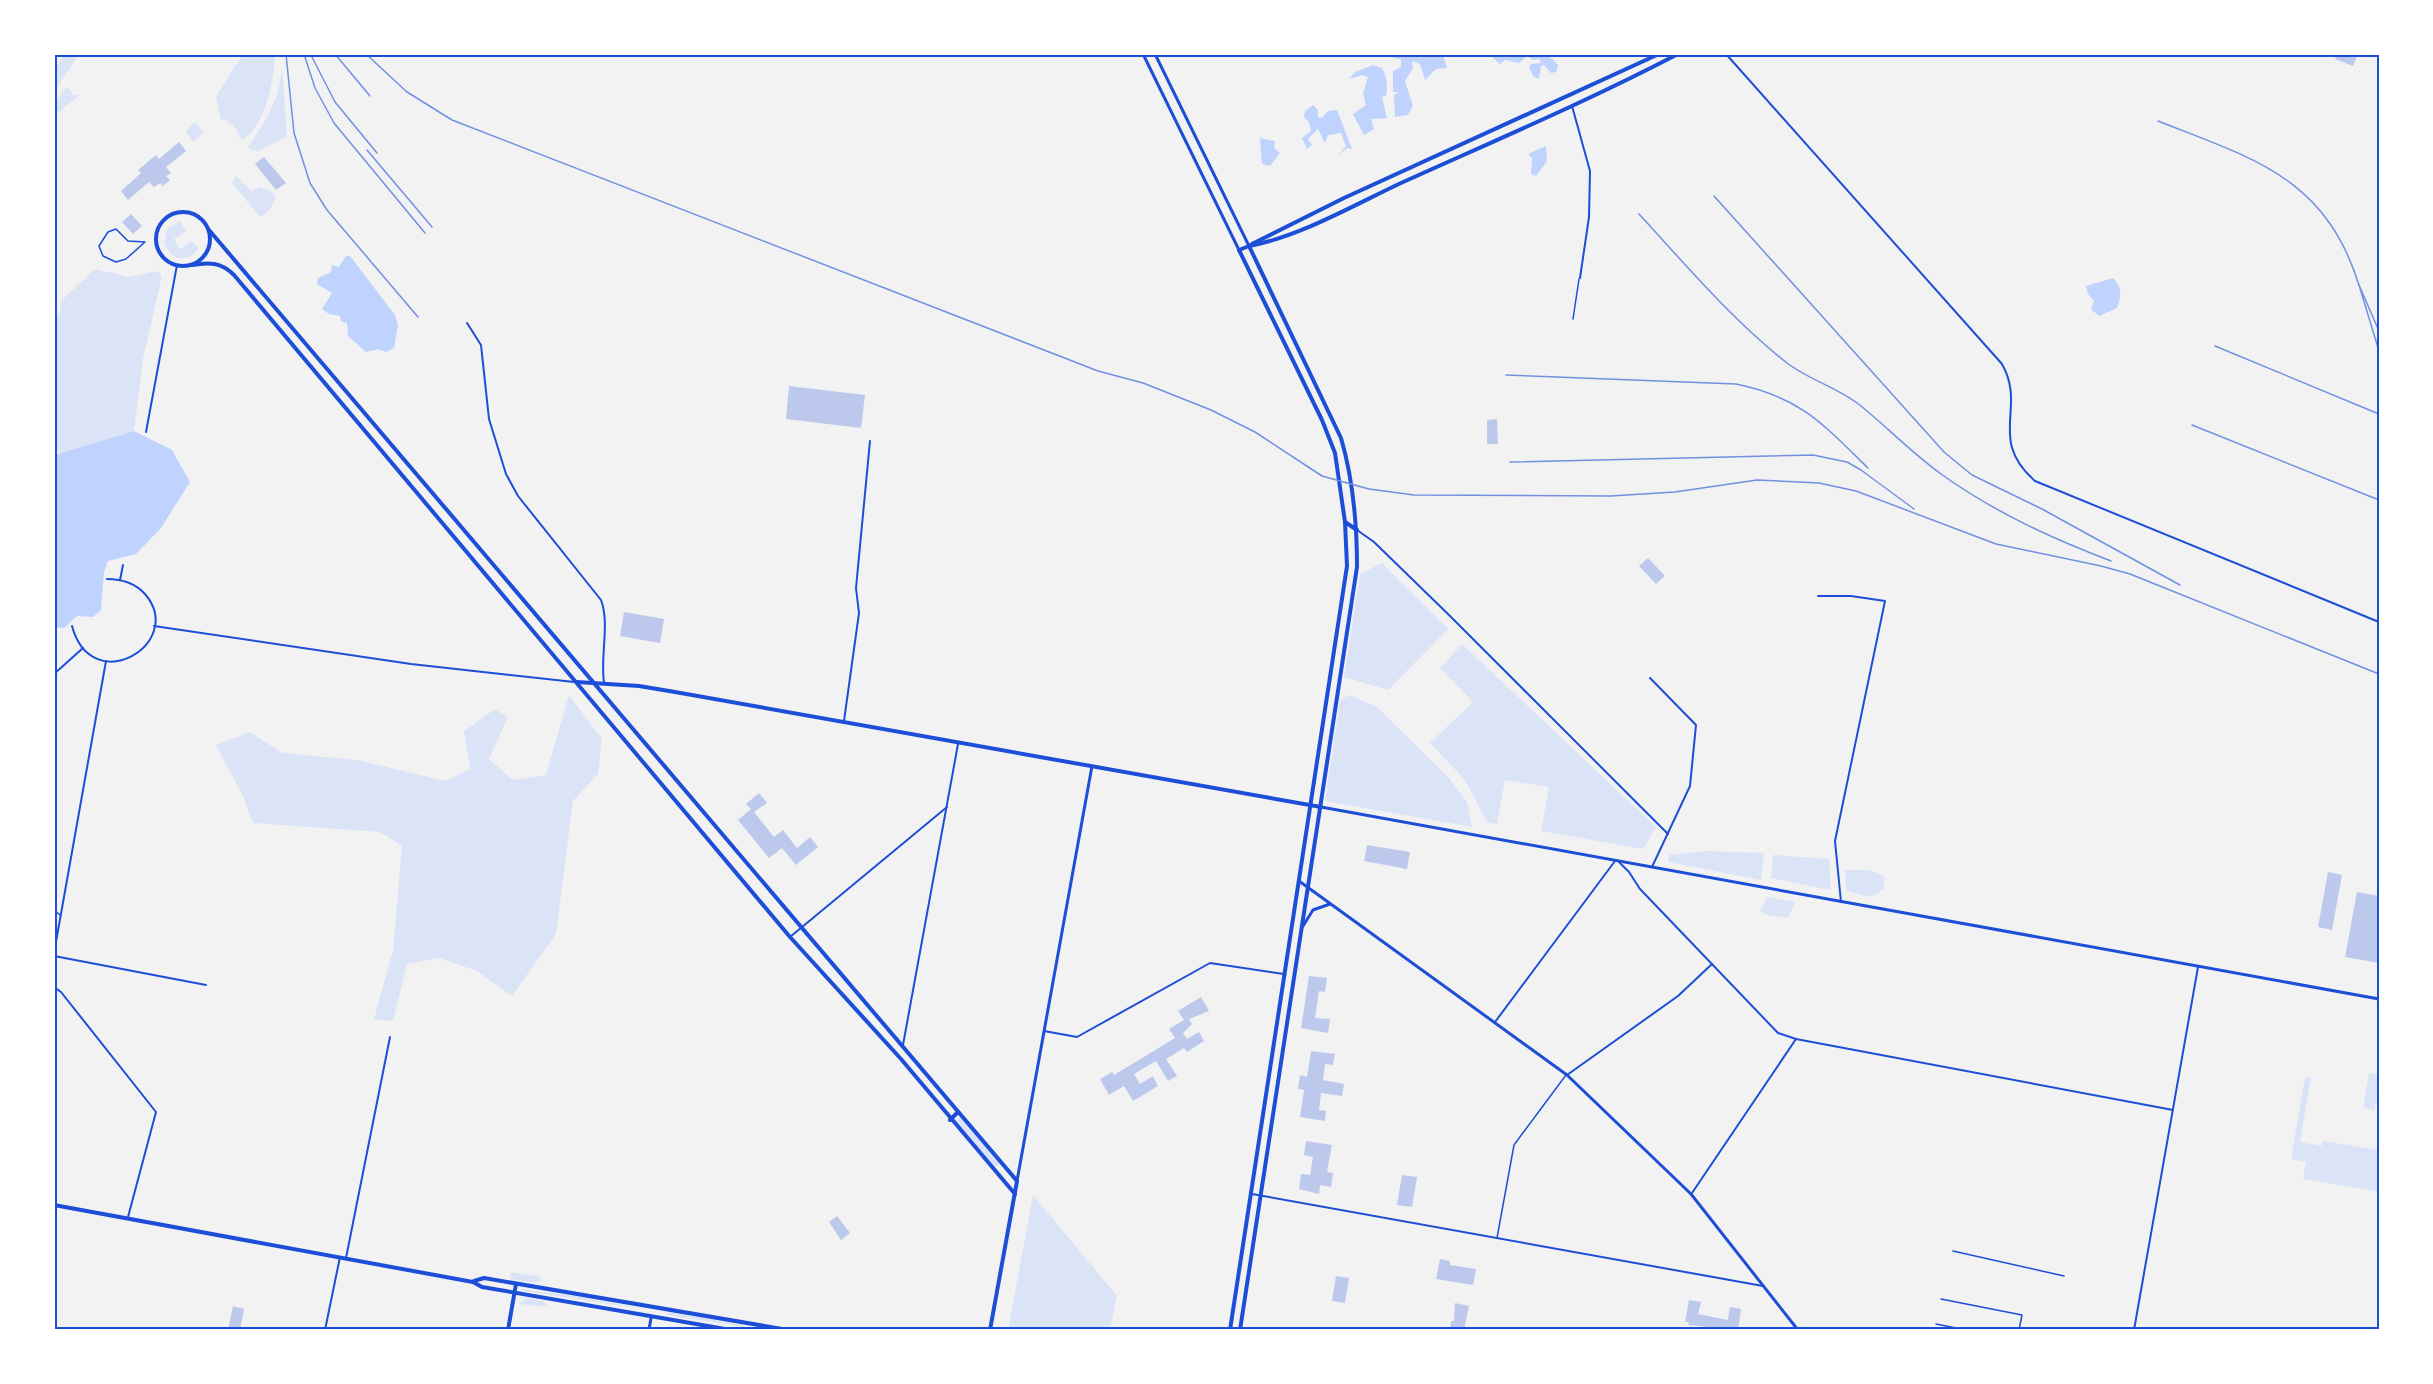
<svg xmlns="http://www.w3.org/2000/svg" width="2433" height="1384" viewBox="0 0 2433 1384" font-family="Arial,sans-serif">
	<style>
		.green { fill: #dbe4f7 }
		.water { fill: #bfd3fe }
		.building { fill: #bdc9ec }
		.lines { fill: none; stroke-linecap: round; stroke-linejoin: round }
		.service { stroke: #1d4ed8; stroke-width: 1.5 }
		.minor { stroke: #1d4ed8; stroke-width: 2 }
		.tertiary { stroke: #1d4ed8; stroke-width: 3 }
		.secondary { stroke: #1d4ed8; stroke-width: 4 }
		.primary { stroke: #1d4ed8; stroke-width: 4 }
		.rail { stroke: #7290e2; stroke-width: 1.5 }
		.neatline { fill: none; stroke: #1d4ed8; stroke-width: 2 }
	</style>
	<rect width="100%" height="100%" fill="#f2f2f2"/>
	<g class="green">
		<path d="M 65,54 L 79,54 L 54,92 L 54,69 Z"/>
		<path d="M 243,54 L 275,54 C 274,79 266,126 243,139 L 237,136 L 239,134 L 233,124 L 230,125 L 225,119 L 221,121 L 216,96 Z"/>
		<path d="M 282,65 L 287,136 L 259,151 L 250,150 L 248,147 C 267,120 280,99 282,65 Z"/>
		<path d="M 66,88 L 69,88 L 74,96 L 81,94 L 54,116 L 54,103 Z"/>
		<path d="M 195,122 L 204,133 L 193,142 L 186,131 Z"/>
		<path d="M 236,176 L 252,191 L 259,187 L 273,192 L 276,197 C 273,205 269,213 260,217 L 232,183 Z"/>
		<path d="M 180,221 L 186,231 L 174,239 L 180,249 L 192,241 L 198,248 C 193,258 183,260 173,256 L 164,244 L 167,229 Z"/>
		<path d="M 95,269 L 129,277 L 157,271 L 162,276 L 143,359 L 134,431 L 60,453 L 54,446 L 54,318 L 60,313 L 61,301 Z"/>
		<path d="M 1382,563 L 1448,629 L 1388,690 L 1344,677 L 1360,574 Z"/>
		<path d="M 1462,644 L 1656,827 L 1643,849 L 1541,831 L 1549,787 L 1505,780 L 1497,824 L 1487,822 L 1465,780 L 1430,743 L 1473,702 L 1440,668 Z"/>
		<path d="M 569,695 L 602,739 L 598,774 L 573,801 L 556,934 L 512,996 L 477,971 L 439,958 L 407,964 L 393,1021 L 374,1019 L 393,950 L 402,846 L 380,832 L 253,823 L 243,796 L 216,745 L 250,732 L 282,753 L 357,760 L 446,781 L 470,769 L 464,731 L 495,709 L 508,717 L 489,759 L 513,780 L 546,775 Z"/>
		<path d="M 1349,695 L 1377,707 L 1449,778 L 1467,802 L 1472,827 L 1325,801 L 1340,700 Z"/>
		<path d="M 1706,851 L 1764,853 L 1761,880 L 1668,862 L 1669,855 Z"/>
		<path d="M 1773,855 L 1829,859 L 1831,890 L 1771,878 Z"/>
		<path d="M 1845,870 L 1870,870 L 1884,876 L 1884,889 L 1872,897 L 1846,891 Z"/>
		<path d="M 1767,897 L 1795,902 L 1788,918 L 1767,915 L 1760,911 Z"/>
		<path d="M 2369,1073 L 2379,1075 L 2379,1103 L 2375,1102 L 2374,1110 L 2363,1108 Z"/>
		<path d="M 2305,1077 L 2311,1078 L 2300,1142 L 2321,1146 L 2323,1141 L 2379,1150 L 2379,1192 L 2303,1179 L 2306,1162 L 2291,1159 Z"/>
		<path d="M 961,1117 L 999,1163 L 998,1166 L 994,1167 L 955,1120 Z"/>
		<path d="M 1033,1195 L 1117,1296 L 1110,1330 L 1008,1330 Z"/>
		<path d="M 511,1272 L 541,1277 L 541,1280 L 535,1283 L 510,1279 Z"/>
		<path d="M 521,1289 L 575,1296 L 648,1310 L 523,1291 Z"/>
		<path d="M 527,1298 L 544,1301 L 549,1307 L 519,1304 Z"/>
		<path d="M 668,1312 L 743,1325 L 744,1327 L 667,1315 Z"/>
	</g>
	<g class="water">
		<path d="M 1393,54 L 1414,54 L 1421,58 L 1428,54 L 1443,54 L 1447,68 L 1436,69 L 1425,80 L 1420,64 L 1412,61 L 1413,68 L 1405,81 L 1413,106 L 1408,115 L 1395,117 L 1394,95 L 1399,92 L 1393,92 L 1393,71 L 1401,67 L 1401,59 L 1393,58 Z"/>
		<path d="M 1494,54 C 1512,54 1549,47 1558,66 L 1556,72 L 1551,73 L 1544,65 L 1541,66 L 1539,79 L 1533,76 L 1529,67 L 1531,64 L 1541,63 L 1539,59 L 1533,60 L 1527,56 L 1519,63 L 1505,60 L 1500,64 L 1493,58 Z"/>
		<path d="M 1373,65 L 1382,68 C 1387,76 1388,87 1386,96 L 1382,97 L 1387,118 L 1371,119 L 1374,129 L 1364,135 L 1353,114 L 1366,105 L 1363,93 L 1368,77 L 1363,75 L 1349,79 L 1355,72 Z"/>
		<path d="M 1313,105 L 1318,110 L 1318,117 L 1322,118 L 1328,111 L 1337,110 L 1352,149 L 1347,148 L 1338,155 L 1346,146 L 1341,133 L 1328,135 L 1325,143 L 1318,129 L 1308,139 L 1312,145 L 1307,149 L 1302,138 L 1311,131 L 1309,122 L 1304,117 L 1305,111 Z"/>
		<path d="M 1260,138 L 1275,141 L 1274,148 L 1280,153 L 1270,166 L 1262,164 Z"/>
		<path d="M 1546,146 L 1547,161 L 1536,176 L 1531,174 L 1532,158 L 1528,154 Z"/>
		<path d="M 346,256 L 350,256 L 395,315 L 398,325 L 394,348 L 386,352 L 378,349 L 366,352 L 348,336 L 347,323 L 341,321 L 340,316 L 329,314 L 322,309 L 332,293 L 317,284 L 318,278 L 331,272 L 332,265 L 339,267 Z"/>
		<path d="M 2113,278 C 2122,287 2122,296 2117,308 L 2099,316 L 2091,309 L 2094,301 L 2088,294 L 2086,286 Z"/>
		<path d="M 134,431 L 172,450 L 190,482 L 161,528 L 136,554 L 108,561 L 104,572 L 101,610 L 93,617 L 77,616 L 64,628 L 54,627 L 54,455 Z"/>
	</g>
	<g class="building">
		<path d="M 2337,54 L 2358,54 L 2353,66 L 2335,59 Z"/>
		<path d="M 179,142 L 186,151 L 166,167 L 171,173 L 166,176 L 170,180 L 163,186 L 160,183 L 154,187 L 149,182 L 128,200 L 121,191 L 141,173 L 138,170 L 156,155 L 159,159 Z"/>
		<path d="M 264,157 L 286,183 L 276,190 L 255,164 Z"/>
		<path d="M 131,214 L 142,226 L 133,234 L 122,222 Z"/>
		<path d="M 789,386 L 865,395 L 861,428 L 786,419 Z"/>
		<path d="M 1497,419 L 1498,444 L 1487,444 L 1487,420 Z"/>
		<path d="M 1648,558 L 1665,576 L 1656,584 L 1639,566 Z"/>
		<path d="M 624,612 L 664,619 L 660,643 L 620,636 Z"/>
		<path d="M 759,793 L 767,803 L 754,812 L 774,837 L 783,830 L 797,848 L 810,837 L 818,847 L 796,865 L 782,848 L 769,858 L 738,820 L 751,809 L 746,804 Z"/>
		<path d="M 1367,845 L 1410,852 L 1407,869 L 1364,861 Z"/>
		<path d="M 2328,872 L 2342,875 L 2332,930 L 2318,927 Z"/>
		<path d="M 2357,892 L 2379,896 L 2379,963 L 2345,957 Z"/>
		<path d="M 1309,976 L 1327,978 L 1325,992 L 1319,991 L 1315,1018 L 1330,1019 L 1328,1033 L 1301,1028 Z"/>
		<path d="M 1201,997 L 1209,1011 L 1189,1019 L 1192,1024 L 1183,1033 L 1187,1039 L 1199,1032 L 1204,1041 L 1187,1052 L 1184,1048 L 1166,1059 L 1177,1076 L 1168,1081 L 1156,1061 L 1134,1074 L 1140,1084 L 1153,1076 L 1158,1086 L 1133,1101 L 1124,1086 L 1109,1095 L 1100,1079 L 1112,1072 L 1114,1075 L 1175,1038 L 1169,1029 L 1184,1020 L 1178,1011 Z"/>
		<path d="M 1311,1051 L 1335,1054 L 1333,1065 L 1325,1064 L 1323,1080 L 1344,1084 L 1342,1096 L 1321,1093 L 1319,1110 L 1326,1111 L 1325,1121 L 1300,1117 L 1304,1090 L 1298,1089 L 1300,1075 L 1307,1077 Z"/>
		<path d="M 1306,1141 L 1332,1145 L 1327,1172 L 1333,1173 L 1331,1187 L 1320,1185 L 1319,1194 L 1299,1189 L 1301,1174 L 1310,1175 L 1313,1157 L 1304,1155 Z"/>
		<path d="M 1402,1175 L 1417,1177 L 1412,1207 L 1397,1205 Z"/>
		<path d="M 837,1216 L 850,1233 L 841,1240 L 829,1222 Z"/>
		<path d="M 1440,1259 L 1450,1261 L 1450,1265 L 1476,1269 L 1473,1285 L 1436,1279 Z"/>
		<path d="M 1336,1276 L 1349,1278 L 1345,1303 L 1332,1301 Z"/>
		<path d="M 1689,1300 L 1701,1302 L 1698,1314 L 1728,1320 L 1730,1307 L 1741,1309 L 1738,1330 L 1688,1325 L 1689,1322 L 1685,1322 Z"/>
		<path d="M 1455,1303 L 1469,1306 L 1464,1330 L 1450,1328 L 1451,1321 L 1454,1321 Z"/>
		<path d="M 233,1306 L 244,1309 L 240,1330 L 228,1330 Z"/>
	</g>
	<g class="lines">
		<g class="service">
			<path d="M 116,229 L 128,241 L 145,242 L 126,259 L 116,262 L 103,256 L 99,246 L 108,232 Z"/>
			<path d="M 1573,319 L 1579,279"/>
			<path d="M 54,910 L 60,915"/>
			<path d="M 1497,1238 L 1514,1145 L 1566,1075"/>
			<path d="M 1953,1251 L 2064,1276"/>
			<path d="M 1941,1299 L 2022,1315 L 2019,1330"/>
			<path d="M 1936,1324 L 1966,1330"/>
		</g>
		<g class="minor">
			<path d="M 1726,54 L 2002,364 C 2027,408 1987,439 2035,481 L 2379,622"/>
			<path d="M 1572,106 L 1590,171 L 1589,217 L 1580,278"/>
			<path d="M 467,323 L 481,345 L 489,419 L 506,474 L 518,496 L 601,600 C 610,624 600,655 604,683"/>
			<path d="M 146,432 L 177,265"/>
			<path d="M 1357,530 L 1374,542 L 1449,615 L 1668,834"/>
			<path d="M 120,580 L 123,565"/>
			<path d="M 1818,596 L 1851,596 L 1885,601 L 1835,841 L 1841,902"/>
			<path d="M 72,626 C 92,700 187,643 145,594 C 135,583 122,579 107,579"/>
			<path d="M 154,626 L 411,664 L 574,682"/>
			<path d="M 54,674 L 83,648"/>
			<path d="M 1650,678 L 1696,725 L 1690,786 L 1652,867"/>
			<path d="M 844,721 L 859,613 L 856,588 L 870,441"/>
			<path d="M 1619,862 L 1629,872 L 1640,889 L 1778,1033 L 1796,1039 L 2173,1110"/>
			<path d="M 790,937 L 947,807"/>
			<path d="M 54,953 L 106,661"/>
			<path d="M 54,956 L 206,985"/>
			<path d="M 54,987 L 61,992 L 156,1112 L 128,1217"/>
			<path d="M 1495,1022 L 1615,861"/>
			<path d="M 1044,1031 L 1077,1037 L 1210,963 L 1284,974"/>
			<path d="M 903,1045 L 958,744"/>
			<path d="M 1567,1075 L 1678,996 L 1712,964"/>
			<path d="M 1692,1193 L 1796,1039"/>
			<path d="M 1252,1194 L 1763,1286"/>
			<path d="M 346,1258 L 390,1037"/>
			<path d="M 325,1330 L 340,1257"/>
			<path d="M 2134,1330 L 2198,967"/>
		</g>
		<g class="tertiary">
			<path d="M 1143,54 L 1239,250"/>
			<path d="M 1155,54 L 1249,246"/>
			<path d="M 1321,807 L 2379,999"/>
			<path d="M 1299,881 L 1567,1075 L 1691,1194 L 1798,1330"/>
			<path d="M 1303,926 L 1313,910 L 1330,904"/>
			<path d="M 1017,1181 L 1092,766"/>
			<path d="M 649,1330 L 651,1318"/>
		</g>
		<g class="secondary">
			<circle cx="183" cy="239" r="27"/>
			<path d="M 209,230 L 1017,1181 L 990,1330"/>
			<path d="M 1239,250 L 1249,246"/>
			<path d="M 192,265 C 209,262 221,262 234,275 L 790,937 L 901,1059 L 1015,1194"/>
			<path d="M 1345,522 L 1357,530"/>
			<path d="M 577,682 L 639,686 L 675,692 L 1321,807"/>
			<path d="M 950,1120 L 958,1112"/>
			<path d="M 54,1205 L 473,1282 L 482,1287 L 731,1330"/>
			<path d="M 474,1281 L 484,1278 L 788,1330"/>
			<path d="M 508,1330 L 516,1284"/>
		</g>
		<g class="primary">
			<path d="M 1252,244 L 1344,198 L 1659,54"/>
			<path d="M 1249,246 C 1299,237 1354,205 1401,183 C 1494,141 1588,101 1678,54"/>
			<path d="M 1230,1330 L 1347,566 L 1345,522 L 1335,453 L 1322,420 L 1239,250"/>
			<path d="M 1240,1330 L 1357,567 C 1357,525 1353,479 1341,438 L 1249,246"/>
		</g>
		<g class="rail">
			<path d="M 286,54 L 294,133 L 310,183 L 327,210 L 418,317"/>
			<path d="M 304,54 L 315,88 L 334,123 L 425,233"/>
			<path d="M 335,54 L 370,96"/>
			<path d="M 366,54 L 407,92 L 452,120 L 1098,371 L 1143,383 L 1211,410 L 1255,432 L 1322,476 L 1369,489 L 1414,495 L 1611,496 L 1675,492 L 1757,480 L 1819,483 L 1856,491 L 1996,544 L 2101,566 L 2130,574 L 2379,674"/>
			<path d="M 312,57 L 335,102 L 377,153"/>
			<path d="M 2158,121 C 2254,159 2325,177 2359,285"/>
			<path d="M 367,150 L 432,227"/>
			<path d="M 1714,196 L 1944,452 L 1972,475 L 2042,509 L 2180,585"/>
			<path d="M 1639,214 C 1686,265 1732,320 1787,363 C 1809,380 1839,388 1861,406 C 1888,428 1913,454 1941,474 C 1994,512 2051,538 2111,561"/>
			<path d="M 2379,331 L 2359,285 L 2379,351"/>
			<path d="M 2215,346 L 2379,414"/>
			<path d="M 1506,375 L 1736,384 C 1800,397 1823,424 1868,468"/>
			<path d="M 2192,425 L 2379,500"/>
			<path d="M 1510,462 L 1813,455 L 1847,462 L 1861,470 L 1914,509"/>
		</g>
	</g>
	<rect width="2433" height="1384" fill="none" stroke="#ffffff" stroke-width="111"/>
	<rect x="56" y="56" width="2322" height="1272" class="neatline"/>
</svg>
